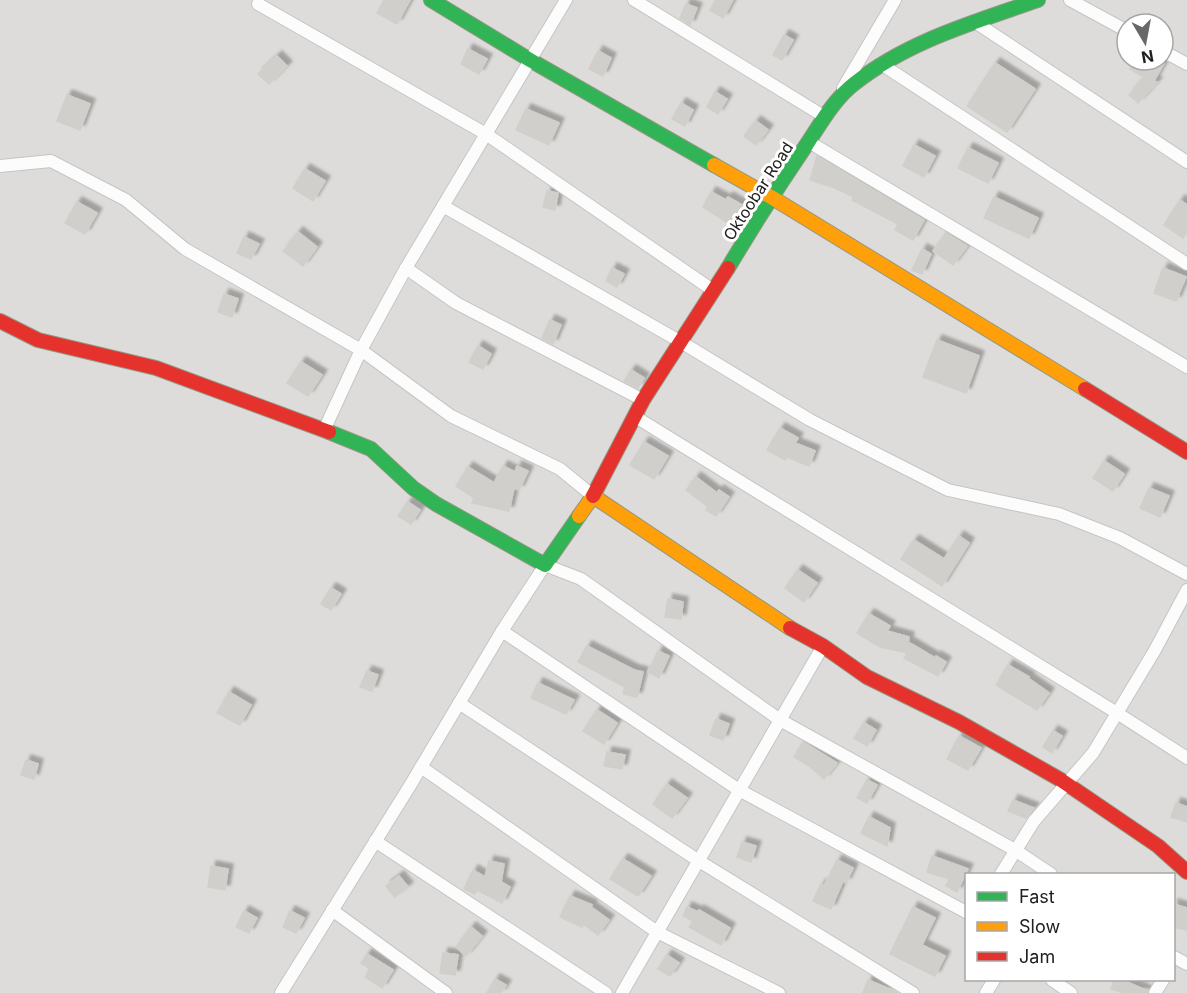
<svg xmlns="http://www.w3.org/2000/svg" width="1187" height="993" viewBox="0 0 1187 993" font-family="Inter,sans-serif">
	<style>
		.residential { fill: #dddcda; fill-rule: evenodd }
		.building { fill: #d1cfcc; stroke: #d1cfca; stroke-width: 1.5; filter: url(#shadow) }
		.lines { fill: none; stroke-linecap: round; stroke-linejoin: round }
		.street-casing { stroke: #c5c5c3; stroke-width: 14 }
		.fast-casing { stroke: #939782; stroke-width: 16 }
		.slow-casing { stroke: #939782; stroke-width: 16 }
		.jam-casing { stroke: #939782; stroke-width: 16 }
		.street { stroke: #fcfcfc; stroke-width: 12 }
		.fast { stroke: #30b455; stroke-width: 14 }
		.slow { stroke: #ff9f0a; stroke-width: 14 }
		.jam { stroke: #e5322d; stroke-width: 14 }
		.labels { text-anchor: middle; stroke-width: 6; stroke-linejoin: round; paint-order: stroke }
		.street-label { font-size: 16px; fill: #202020; stroke: #fff }
	</style>
	<defs>
		<filter id="shadow"><feDropShadow dx="5" dy="-5" stdDeviation="1.5" flood-color="#0004"/></filter>
	</defs>
	<rect width="100%" height="100%" fill="#eeede9"/>
	<path class="residential" d="M 0,0 L 1187,0 L 1187,993 L 0,993 ZM 1127,24 L 1163,24 L 1163,60 L 1127,60 ZM 966,874 L 1174,874 L 1174,980 L 966,980 Z"/>
	<g class="building">
		<path d="M 384,0 L 410,0 L 397,24 L 377,13 Z"/>
		<path d="M 716,0 L 733,0 L 723,18 L 710,10 Z"/>
		<path d="M 686,4 L 697,8 L 690,25 L 680,18 Z"/>
		<path d="M 784,35 L 793,40 L 782,60 L 773,55 Z"/>
		<path d="M 468,49 L 487,59 L 479,74 L 461,64 Z"/>
		<path d="M 598,51 L 611,58 L 603,76 L 589,69 Z"/>
		<path d="M 277,56 L 287,66 L 269,84 L 258,74 Z"/>
		<path d="M 1135,60 L 1147,60 L 1144,65 L 1153,69 L 1161,61 L 1164,63 L 1154,81 L 1157,82 L 1138,103 L 1129,95 L 1145,78 L 1130,69 Z"/>
		<path d="M 995,63 L 1035,89 L 1007,132 L 967,106 Z"/>
		<path d="M 715,92 L 727,99 L 718,114 L 707,107 Z"/>
		<path d="M 67,95 L 90,104 L 80,130 L 57,121 Z"/>
		<path d="M 681,103 L 693,110 L 685,126 L 672,119 Z"/>
		<path d="M 526,109 L 559,123 L 549,145 L 516,130 Z"/>
		<path d="M 756,121 L 768,130 L 756,145 L 744,136 Z"/>
		<path d="M 914,145 L 935,156 L 924,177 L 903,166 Z"/>
		<path d="M 968,148 L 998,163 L 988,183 L 958,168 Z"/>
		<path d="M 817,156 L 924,220 L 913,240 L 895,230 L 898,224 L 852,200 L 854,197 L 835,188 L 810,180 Z"/>
		<path d="M 305,169 L 325,181 L 313,201 L 293,188 Z"/>
		<path d="M 547,191 L 558,193 L 555,210 L 543,207 Z"/>
		<path d="M 711,192 L 726,200 L 728,197 L 749,209 L 737,229 L 703,207 Z"/>
		<path d="M 994,197 L 1038,218 L 1029,238 L 984,218 Z"/>
		<path d="M 1180,200 L 1187,205 L 1187,232 L 1183,238 L 1164,225 Z"/>
		<path d="M 77,202 L 97,213 L 85,234 L 65,223 Z"/>
		<path d="M 298,232 L 317,247 L 303,266 L 283,251 Z"/>
		<path d="M 946,233 L 967,246 L 953,265 L 933,251 Z"/>
		<path d="M 244,237 L 259,244 L 251,259 L 237,253 Z"/>
		<path d="M 922,249 L 931,254 L 922,274 L 912,270 Z"/>
		<path d="M 612,268 L 624,274 L 617,287 L 606,281 Z"/>
		<path d="M 1163,268 L 1186,277 L 1176,301 L 1154,293 Z"/>
		<path d="M 224,294 L 238,299 L 232,317 L 218,312 Z"/>
		<path d="M 550,320 L 561,325 L 553,344 L 542,338 Z"/>
		<path d="M 937,340 L 979,356 L 966,393 L 923,377 Z"/>
		<path d="M 478,346 L 491,354 L 483,369 L 469,362 Z"/>
		<path d="M 301,362 L 322,375 L 308,396 L 287,383 Z"/>
		<path d="M 631,370 L 644,378 L 638,388 L 624,381 Z"/>
		<path d="M 780,428 L 798,438 L 795,443 L 815,451 L 809,466 L 787,457 L 785,460 L 767,450 Z"/>
		<path d="M 644,442 L 668,456 L 654,479 L 630,465 Z"/>
		<path d="M 1104,461 L 1124,474 L 1113,491 L 1093,478 Z"/>
		<path d="M 503,466 L 515,472 L 517,466 L 528,471 L 519,490 L 514,488 L 509,511 L 472,503 L 474,498 L 456,486 L 468,467 L 494,483 Z"/>
		<path d="M 696,477 L 717,493 L 719,490 L 729,497 L 716,516 L 706,510 L 708,507 L 686,490 Z"/>
		<path d="M 1149,488 L 1169,496 L 1160,517 L 1140,508 Z"/>
		<path d="M 408,502 L 420,510 L 411,524 L 398,516 Z"/>
		<path d="M 959,536 L 969,543 L 942,586 L 901,559 L 914,540 L 944,559 Z"/>
		<path d="M 798,570 L 817,583 L 804,602 L 785,588 Z"/>
		<path d="M 331,588 L 341,594 L 331,610 L 321,604 Z"/>
		<path d="M 668,599 L 683,602 L 681,619 L 665,617 Z"/>
		<path d="M 869,614 L 890,626 L 887,631 L 909,637 L 908,642 L 935,658 L 936,656 L 946,662 L 938,676 L 904,658 L 908,653 L 880,647 L 857,633 Z"/>
		<path d="M 587,646 L 634,670 L 643,672 L 637,697 L 623,694 L 625,687 L 578,662 Z"/>
		<path d="M 658,651 L 669,656 L 659,678 L 648,672 Z"/>
		<path d="M 1008,665 L 1029,677 L 1028,678 L 1049,693 L 1037,710 L 996,685 Z"/>
		<path d="M 367,671 L 378,675 L 372,691 L 360,687 Z"/>
		<path d="M 538,683 L 574,700 L 566,714 L 531,698 Z"/>
		<path d="M 229,692 L 251,705 L 240,725 L 217,713 Z"/>
		<path d="M 597,710 L 617,723 L 604,744 L 583,731 Z"/>
		<path d="M 716,719 L 729,724 L 723,740 L 710,735 Z"/>
		<path d="M 864,723 L 876,730 L 867,746 L 854,738 Z"/>
		<path d="M 1053,731 L 1062,736 L 1052,753 L 1043,747 Z"/>
		<path d="M 959,736 L 981,748 L 968,770 L 947,759 Z"/>
		<path d="M 803,742 L 837,763 L 824,779 L 808,765 L 794,757 Z"/>
		<path d="M 607,752 L 625,755 L 622,769 L 604,766 Z"/>
		<path d="M 26,760 L 38,764 L 34,779 L 21,775 Z"/>
		<path d="M 867,780 L 877,785 L 867,803 L 857,798 Z"/>
		<path d="M 667,784 L 687,798 L 672,818 L 653,804 Z"/>
		<path d="M 1013,800 L 1034,808 L 1026,818 L 1008,811 Z"/>
		<path d="M 1176,803 L 1187,807 L 1187,822 L 1171,817 Z"/>
		<path d="M 869,817 L 890,828 L 887,846 L 861,833 Z"/>
		<path d="M 742,842 L 756,846 L 751,862 L 737,857 Z"/>
		<path d="M 932,856 L 968,869 L 957,892 L 946,886 L 949,879 L 927,872 Z"/>
		<path d="M 623,859 L 651,876 L 638,896 L 610,879 Z"/>
		<path d="M 837,860 L 853,868 L 846,883 L 843,881 L 831,909 L 813,901 L 821,884 L 824,886 Z"/>
		<path d="M 489,861 L 504,864 L 501,882 L 510,887 L 502,903 L 477,890 L 475,894 L 464,889 L 473,870 L 485,877 Z"/>
		<path d="M 211,866 L 228,869 L 225,890 L 208,887 Z"/>
		<path d="M 399,876 L 408,887 L 395,897 L 386,886 Z"/>
		<path d="M 570,896 L 592,905 L 591,907 L 609,920 L 598,935 L 583,924 L 582,927 L 560,917 Z"/>
		<path d="M 1173,904 L 1187,908 L 1187,930 L 1173,927 Z"/>
		<path d="M 687,907 L 698,912 L 699,910 L 730,928 L 721,945 L 689,927 L 693,921 L 683,916 Z"/>
		<path d="M 913,907 L 935,918 L 922,945 L 945,956 L 935,976 L 890,954 Z"/>
		<path d="M 244,911 L 257,918 L 249,933 L 236,927 Z"/>
		<path d="M 290,911 L 304,918 L 296,933 L 283,927 Z"/>
		<path d="M 471,927 L 482,936 L 466,956 L 456,947 Z"/>
		<path d="M 443,953 L 458,955 L 455,975 L 440,973 Z"/>
		<path d="M 367,954 L 393,970 L 382,988 L 365,977 L 370,969 L 361,963 Z"/>
		<path d="M 667,955 L 679,963 L 670,976 L 658,969 Z"/>
		<path d="M 495,979 L 506,985 L 501,993 L 487,993 Z"/>
		<path d="M 868,980 L 892,990 L 897,993 L 863,993 Z"/>
		<path d="M 1114,980 L 1128,980 L 1127,982 L 1147,991 L 1147,993 L 1125,993 L 1111,989 Z"/>
	</g>
	<g class="lines">
		<defs>
			<g id="street">
				<path d="M 634,0 L 825,117"/>
				<path d="M 1070,0 L 1127,31"/>
				<path d="M 258,4 L 486,134 L 714,291"/>
				<path d="M 975,22 L 1187,162"/>
				<path d="M 1163,51 L 1187,64"/>
				<path d="M 881,64 L 1187,264"/>
				<path d="M 843,88 L 895,0"/>
				<path d="M 809,142 L 1187,367"/>
				<path d="M 0,166 L 51,161 L 126,200 L 185,249 L 361,350 L 451,416 L 560,469 L 593,496"/>
				<path d="M 443,206 L 681,342 L 810,420 L 948,490 L 1059,514 L 1120,538 L 1187,574"/>
				<path d="M 406,268 L 456,303 L 643,400"/>
				<path d="M 634,416 L 1117,713 L 1187,758"/>
				<path d="M 325,428 L 361,350 L 406,268 L 566,0"/>
				<path d="M 502,631 L 739,790 L 966,912"/>
				<path d="M 459,703 L 699,861 L 913,993"/>
				<path d="M 421,767 L 657,932 L 779,993"/>
				<path d="M 375,841 L 606,993"/>
				<path d="M 1001,874 L 1034,821 L 1093,753 L 1155,650 L 1187,590"/>
				<path d="M 332,910 L 446,993"/>
				<path d="M 1174,957 L 1187,964"/>
				<path d="M 1052,980 L 1071,993"/>
				<path d="M 281,993 L 411,784 L 502,631 L 545,565 L 581,579 L 780,720 L 1015,850 L 1051,874"/>
				<path d="M 622,993 L 823,646"/>
				<path d="M 986,993 L 994,980"/>
				<path d="M 1155,993 L 1163,980"/>
			</g>
			<g id="fast">
				<path d="M 431,0 L 530,60 L 714,165"/>
				<path d="M 728,268 C 753,226 779,185 807,144 C 821,123 834,99 855,83 C 908,41 975,22 1038,0"/>
				<path d="M 329,432 L 371,449 L 413,488 L 436,504 L 545,565 L 579,516"/>
			</g>
			<g id="slow">
				<path d="M 714,165 L 771,197 L 1085,389"/>
				<path d="M 579,516 L 593,496 L 790,628"/>
			</g>
			<g id="jam">
				<path d="M 0,321 L 38,340 L 156,368 L 329,432"/>
				<path d="M 1085,389 L 1187,452"/>
				<path d="M 593,496 L 643,400 L 728,268"/>
				<path d="M 790,628 L 823,646 L 867,677 L 959,722 L 1061,780 L 1158,846 L 1187,872"/>
			</g>
		</defs>
		<use href="#street" class="street-casing"/>
		<use href="#fast" class="fast-casing"/>
		<use href="#slow" class="slow-casing"/>
		<use href="#jam" class="jam-casing"/>
		<use href="#street" class="street"/>
		<use href="#fast" class="fast"/>
		<use href="#slow" class="slow"/>
		<use href="#jam" class="jam"/>
	</g>
	<g class="labels">
		<g class="street-label">
			<text transform="translate(758 191) rotate(-57)" y="6">Oktoobar Road</text>
		</g>
	</g>
	<rect x="965" y="873" width="210" height="108" fill="#ffffff" stroke="#a6a6a6" stroke-width="1.5"/>
	<rect x="977" y="892" width="30" height="9" fill="#30b455" stroke="#a6a6a6" stroke-width="1.5"/>
	<text x="1019" y="903" font-size="18" fill="#202020">Fast</text>
	<rect x="977" y="922" width="30" height="9" fill="#ff9f0a" stroke="#a6a6a6" stroke-width="1.5"/>
	<text x="1019" y="933" font-size="18" fill="#202020">Slow</text>
	<rect x="977" y="952" width="30" height="9" fill="#e5322d" stroke="#a6a6a6" stroke-width="1.5"/>
	<text x="1019" y="963" font-size="18" fill="#202020">Jam</text>
	<g transform="translate(1145 42) rotate(170)"><circle r="28" fill="#ffffff" stroke="#a6a6a6" stroke-width="1.5"/>
	<path d="M0-4.5L10 22L0 15L-10 22Z" fill="#686866"/>
	<text y="-9" font-size="16" font-weight="bold" text-anchor="middle" fill="#202020">N</text>
	</g>
</svg>
